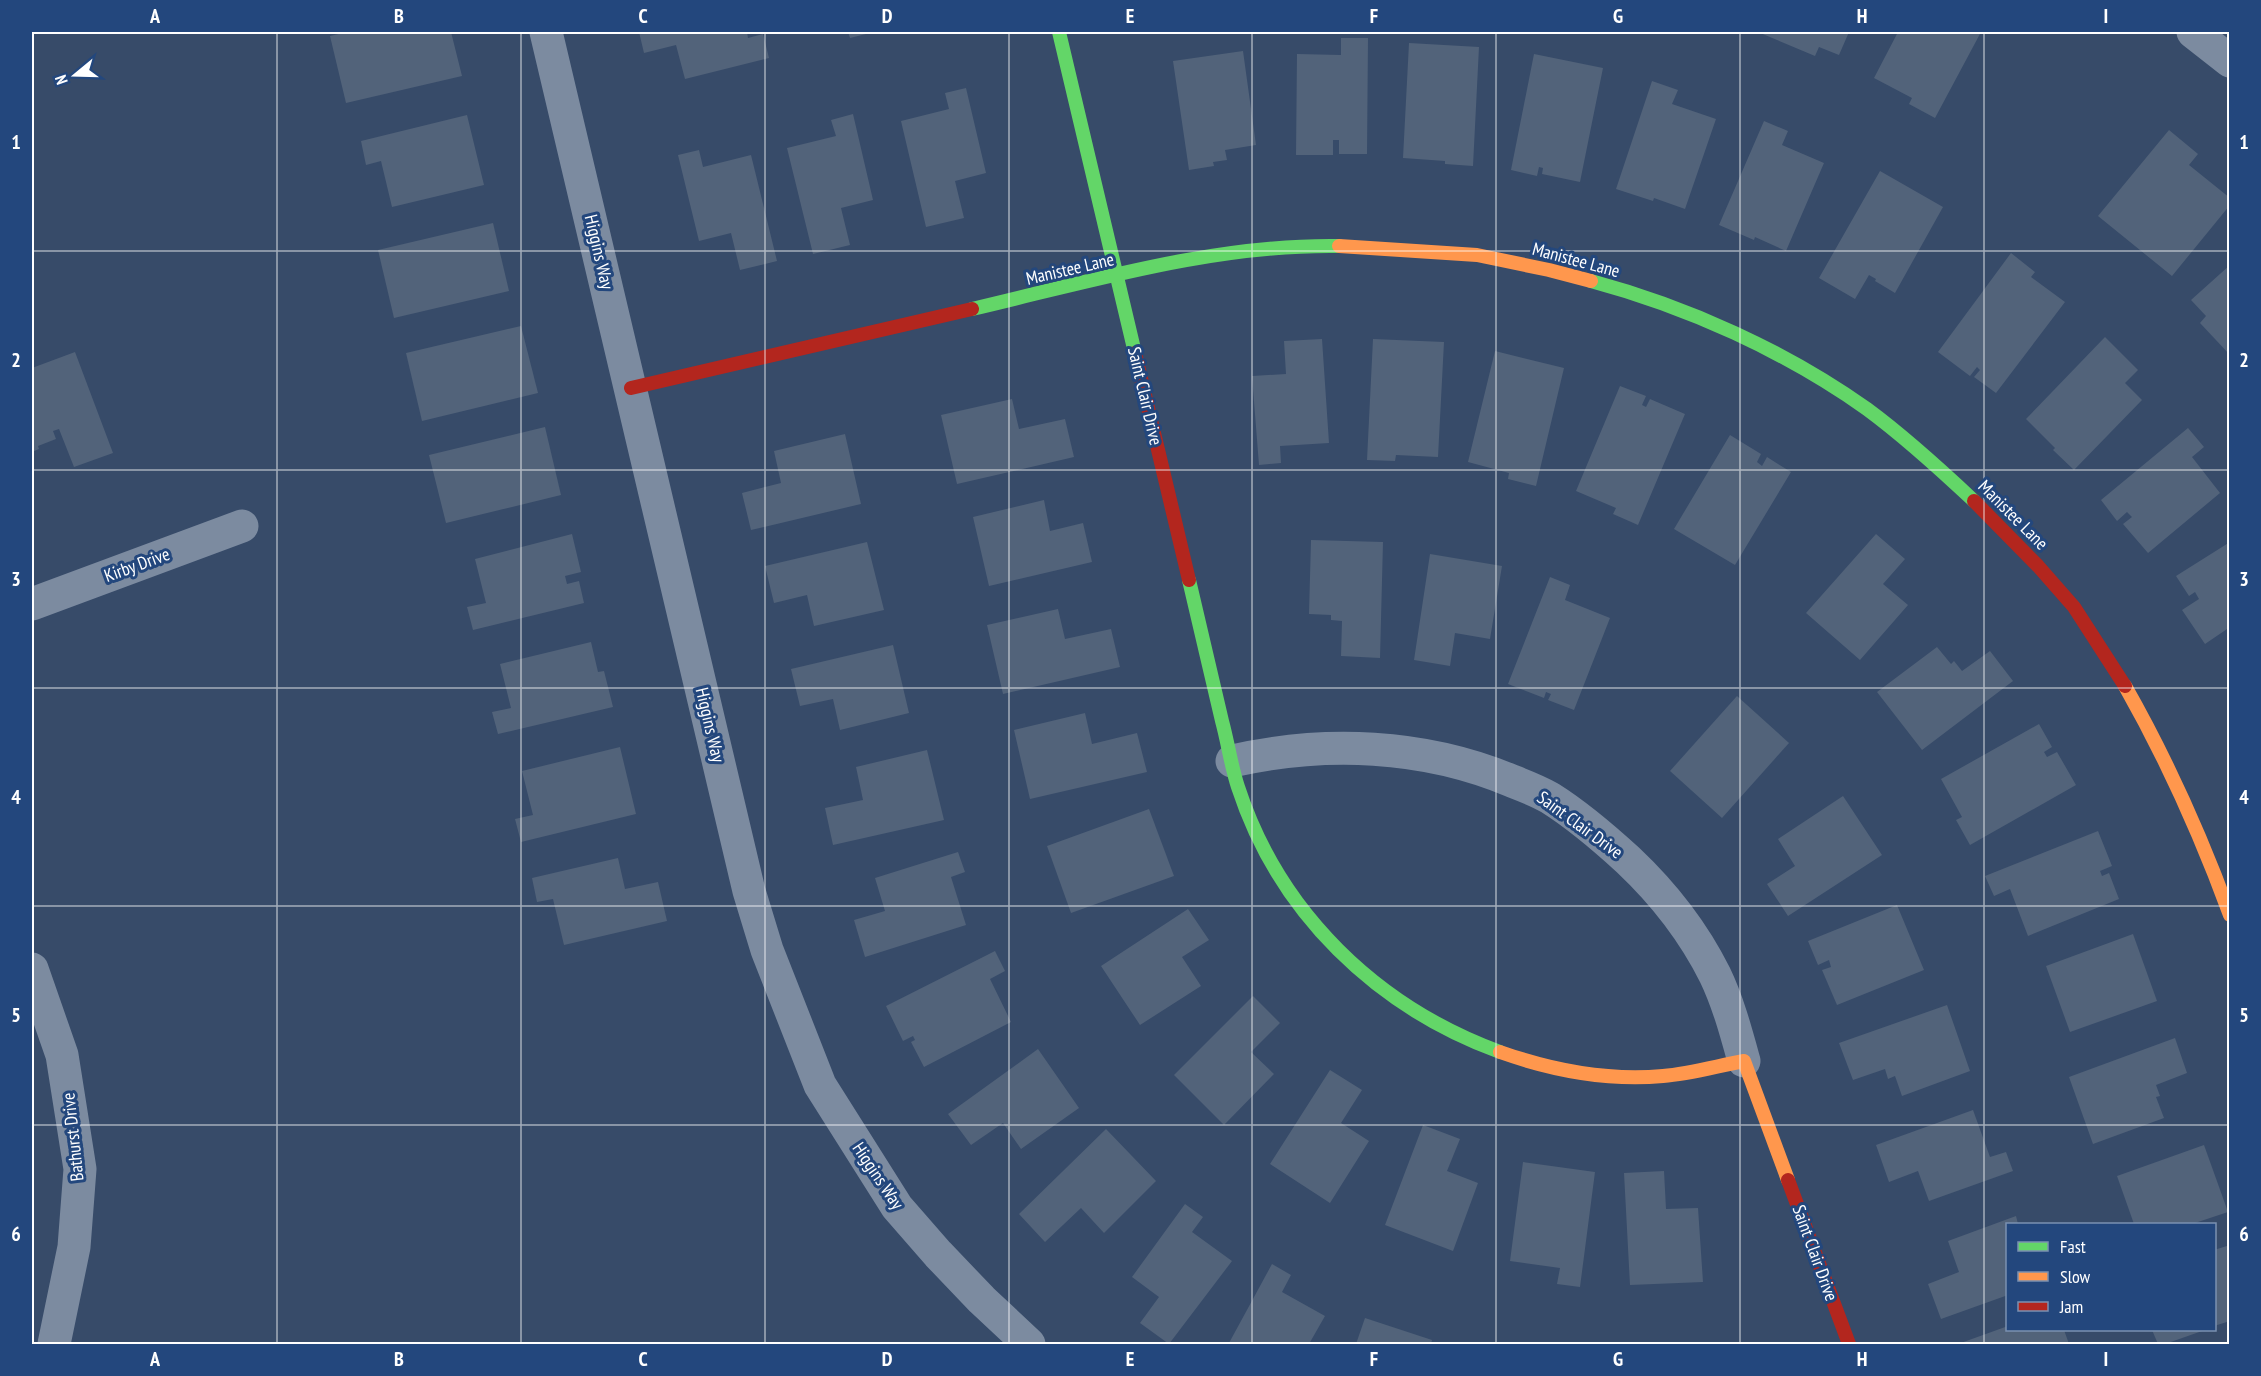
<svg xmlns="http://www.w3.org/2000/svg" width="2261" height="1376" viewBox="0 0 2261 1376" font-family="'PT Sans Narrow',sans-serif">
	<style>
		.building { fill: #52637a }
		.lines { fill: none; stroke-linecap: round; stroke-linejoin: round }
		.street { stroke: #7c8ba0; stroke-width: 33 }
		.fast { stroke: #63d668; stroke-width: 14 }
		.slow { stroke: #ff974d; stroke-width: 14 }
		.jam { stroke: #b3261e; stroke-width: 14 }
		.grid { fill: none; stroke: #fff; stroke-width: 1.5; stroke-opacity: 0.55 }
		.labels { text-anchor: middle; stroke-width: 6; stroke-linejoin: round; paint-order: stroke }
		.street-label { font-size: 18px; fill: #fff; stroke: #23477d }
		.neatline { fill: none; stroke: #fff; stroke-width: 2 }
		.grid-label { font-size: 20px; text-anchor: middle; font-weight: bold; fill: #fff }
	</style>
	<rect width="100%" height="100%" fill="#374b69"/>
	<g class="building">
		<path d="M 347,32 L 451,32 L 462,76 L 346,103 L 330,36 Z"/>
		<path d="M 639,32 L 747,32 L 748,38 L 763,34 L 769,58 L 685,79 L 676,45 L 644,53 Z"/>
		<path d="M 848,32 L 874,32 L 850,38 Z"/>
		<path d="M 1758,32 L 1849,32 L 1839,55 L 1819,47 L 1815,56 Z"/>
		<path d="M 1898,32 L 1981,32 L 1935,118 L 1909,104 L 1912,98 L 1874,78 Z"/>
		<path d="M 1341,38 L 1368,38 L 1367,154 L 1339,154 L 1339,140 L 1333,140 L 1333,155 L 1296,155 L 1297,54 L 1341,55 Z"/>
		<path d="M 1409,43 L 1479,47 L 1473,166 L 1445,164 L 1445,161 L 1403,158 Z"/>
		<path d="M 1243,51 L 1256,145 L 1225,150 L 1227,160 L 1213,162 L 1214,166 L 1189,170 L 1173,61 Z"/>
		<path d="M 1534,54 L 1603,68 L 1580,182 L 1542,174 L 1543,168 L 1539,167 L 1537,176 L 1511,170 Z"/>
		<path d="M 1652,81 L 1678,90 L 1672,104 L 1716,119 L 1685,209 L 1654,198 L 1653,201 L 1616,189 Z"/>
		<path d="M 966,88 L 986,173 L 955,181 L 964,218 L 926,227 L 901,121 L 949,109 L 945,93 Z"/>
		<path d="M 853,114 L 873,200 L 841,208 L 850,245 L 813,254 L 787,148 L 836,136 L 831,120 Z"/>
		<path d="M 467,115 L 484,185 L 392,207 L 381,161 L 366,165 L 361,141 Z"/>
		<path d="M 1764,121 L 1788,131 L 1782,145 L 1824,163 L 1786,251 L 1755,237 L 1754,240 L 1719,225 Z"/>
		<path d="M 2169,130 L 2198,154 L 2189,165 L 2230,198 L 2230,205 L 2172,276 L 2098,216 Z"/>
		<path d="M 699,150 L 703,167 L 751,155 L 777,261 L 740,270 L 731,233 L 699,241 L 678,155 Z"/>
		<path d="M 1880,171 L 1943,207 L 1895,293 L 1875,281 L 1876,279 L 1869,275 L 1855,299 L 1819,278 Z"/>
		<path d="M 493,223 L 509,291 L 394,318 L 378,250 Z"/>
		<path d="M 2011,253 L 2035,272 L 2031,277 L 2065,302 L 1996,393 L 1974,377 L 1980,370 L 1977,367 L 1970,376 L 1938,352 Z"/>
		<path d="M 2230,265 L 2230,355 L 2200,323 L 2206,316 L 2191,300 Z"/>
		<path d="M 521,326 L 538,393 L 422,421 L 406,353 Z"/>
		<path d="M 2105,337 L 2138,370 L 2125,383 L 2142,400 L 2074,470 L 2053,450 L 2055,448 L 2026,419 Z"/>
		<path d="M 1322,339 L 1329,443 L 1280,446 L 1281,463 L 1259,465 L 1252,376 L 1286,374 L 1284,341 Z"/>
		<path d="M 1373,339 L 1444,342 L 1438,457 L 1396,455 L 1395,461 L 1367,460 Z"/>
		<path d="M 1495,351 L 1564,368 L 1536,486 L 1508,479 L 1509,473 L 1468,462 Z"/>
		<path d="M 75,352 L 113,453 L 74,467 L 59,429 L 53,431 L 56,439 L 38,446 L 39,449 L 32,452 L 32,368 Z"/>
		<path d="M 1620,386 L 1646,396 L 1642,405 L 1646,407 L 1650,399 L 1685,414 L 1638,525 L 1613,514 L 1616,508 L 1576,491 Z"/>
		<path d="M 1012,399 L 1019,429 L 1065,419 L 1074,457 L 957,484 L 941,415 Z"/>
		<path d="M 545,427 L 561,495 L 446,523 L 429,455 Z"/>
		<path d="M 2188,428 L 2204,447 L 2192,457 L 2220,493 L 2148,553 L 2123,524 L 2132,517 L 2127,512 L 2117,521 L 2101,500 Z"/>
		<path d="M 845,434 L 861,504 L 751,530 L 742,493 L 781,483 L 774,451 Z"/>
		<path d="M 1730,435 L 1761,454 L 1757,462 L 1762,466 L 1767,457 L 1791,472 L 1735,565 L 1674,529 Z"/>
		<path d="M 1044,500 L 1050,531 L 1083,523 L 1092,562 L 989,586 L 973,517 Z"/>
		<path d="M 572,534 L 581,572 L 565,576 L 567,584 L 579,581 L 584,603 L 473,630 L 467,607 L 486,603 L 475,559 Z"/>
		<path d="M 1876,534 L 1905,559 L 1883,584 L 1908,605 L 1860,660 L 1806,613 Z"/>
		<path d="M 1311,540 L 1383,542 L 1380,658 L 1341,656 L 1342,621 L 1331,620 L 1331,615 L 1309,614 Z"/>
		<path d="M 867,542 L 884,610 L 814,626 L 807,595 L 774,603 L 765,566 Z"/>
		<path d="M 2230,542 L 2230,627 L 2205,644 L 2182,610 L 2199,599 L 2195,592 L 2189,596 L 2176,576 Z"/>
		<path d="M 1430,554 L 1502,566 L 1490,639 L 1455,633 L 1450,666 L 1414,660 Z"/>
		<path d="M 1550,577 L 1570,585 L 1565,600 L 1610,618 L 1574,710 L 1548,700 L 1551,694 L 1546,692 L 1544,698 L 1508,684 Z"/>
		<path d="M 1058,609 L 1065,639 L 1111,629 L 1120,667 L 1003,694 L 987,625 Z"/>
		<path d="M 591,642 L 598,672 L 604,671 L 613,707 L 498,734 L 492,712 L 511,708 L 500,664 Z"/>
		<path d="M 893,645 L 909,713 L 840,730 L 833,699 L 800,706 L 791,669 Z"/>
		<path d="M 1937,647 L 1951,664 L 1954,661 L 1962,671 L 1990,651 L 2013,681 L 1922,750 L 1877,692 Z"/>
		<path d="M 1737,696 L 1789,743 L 1722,818 L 1670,771 Z"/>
		<path d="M 1085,713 L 1092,744 L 1137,733 L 1147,772 L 1030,799 L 1014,730 Z"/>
		<path d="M 2039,724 L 2052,747 L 2044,752 L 2047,757 L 2057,752 L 2076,785 L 1970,845 L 1956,820 L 1962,817 L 1941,779 Z"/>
		<path d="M 620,747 L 636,814 L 521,842 L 515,819 L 533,815 L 522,771 Z"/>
		<path d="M 927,750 L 944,820 L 833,845 L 825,808 L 863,800 L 856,767 Z"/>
		<path d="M 1843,796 L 1882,855 L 1788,916 L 1767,884 L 1795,866 L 1778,839 Z"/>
		<path d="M 1149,809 L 1174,876 L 1071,913 L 1047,846 Z"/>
		<path d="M 2098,831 L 2112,866 L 2100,871 L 2102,876 L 2109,873 L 2119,899 L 2028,936 L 2010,889 L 1994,896 L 1985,876 Z"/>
		<path d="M 958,852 L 965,872 L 951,877 L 966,925 L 865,957 L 854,920 L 885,911 L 875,878 Z"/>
		<path d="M 618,858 L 625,889 L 658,882 L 667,921 L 564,945 L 553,899 L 537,902 L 532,878 Z"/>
		<path d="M 1897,905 L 1924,970 L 1837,1005 L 1822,970 L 1831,967 L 1829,960 L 1818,965 L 1808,941 Z"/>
		<path d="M 1188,909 L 1209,940 L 1182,957 L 1201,986 L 1140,1025 L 1101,966 Z"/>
		<path d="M 2133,934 L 2157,1001 L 2070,1032 L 2046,966 Z"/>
		<path d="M 995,951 L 1005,971 L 990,979 L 1011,1022 L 924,1067 L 911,1042 L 915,1040 L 913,1036 L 903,1041 L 886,1006 Z"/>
		<path d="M 1253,996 L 1280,1023 L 1251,1052 L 1274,1074 L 1224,1125 L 1174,1075 Z"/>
		<path d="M 1947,1005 L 1970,1071 L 1902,1096 L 1895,1076 L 1888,1079 L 1885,1069 L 1853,1080 L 1839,1043 Z"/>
		<path d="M 2175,1038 L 2187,1073 L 2156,1085 L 2160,1096 L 2156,1097 L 2164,1118 L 2093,1144 L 2069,1077 Z"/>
		<path d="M 1038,1049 L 1079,1108 L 1021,1149 L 1003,1123 L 971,1145 L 948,1114 Z"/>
		<path d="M 1330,1070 L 1362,1090 L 1341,1123 L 1369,1141 L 1330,1203 L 1270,1164 Z"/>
		<path d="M 1973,1110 L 1990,1157 L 2006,1152 L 2013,1171 L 1929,1201 L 1918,1171 L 1889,1182 L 1876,1145 Z"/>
		<path d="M 1423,1125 L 1460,1139 L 1447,1171 L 1478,1183 L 1453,1251 L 1385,1225 Z"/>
		<path d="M 1106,1129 L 1156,1181 L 1104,1233 L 1081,1208 L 1045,1242 L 1019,1214 Z"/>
		<path d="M 2204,1145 L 2228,1212 L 2192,1224 L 2134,1224 L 2117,1176 Z"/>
		<path d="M 1523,1162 L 1595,1172 L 1580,1287 L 1557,1284 L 1560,1268 L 1510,1261 Z"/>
		<path d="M 1664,1171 L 1666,1209 L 1698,1208 L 1703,1282 L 1630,1285 L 1624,1173 Z"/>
		<path d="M 1185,1204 L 1203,1217 L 1192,1232 L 1232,1261 L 1169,1344 L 1140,1323 L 1159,1297 L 1132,1277 Z"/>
		<path d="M 2016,1216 L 2018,1224 L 2008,1224 L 2008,1295 L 1941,1319 L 1928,1284 L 1959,1272 L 1948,1241 Z"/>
		<path d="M 2230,1245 L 2230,1285 L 2228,1285 L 2230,1291 L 2230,1321 L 2214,1326 L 2214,1250 Z"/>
		<path d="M 1272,1264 L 1291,1275 L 1282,1292 L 1325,1316 L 1309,1344 L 1231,1344 L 1229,1343 Z"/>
		<path d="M 1365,1318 L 1432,1340 L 1431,1344 L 1356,1344 Z"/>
		<path d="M 2008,1326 L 2008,1330 L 2064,1330 L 2069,1344 L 1958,1344 Z"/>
		<path d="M 2152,1330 L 2205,1330 L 2165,1344 L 2158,1344 Z"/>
	</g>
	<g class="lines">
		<g class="street">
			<path d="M 546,32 L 749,891 L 767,950 L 820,1085 L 897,1207 L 938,1254 L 982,1300 L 1029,1344"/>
			<path d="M 2193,32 L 2230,61"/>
			<path d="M 32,604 L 242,526"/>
			<path d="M 1232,761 C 1325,740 1424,744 1512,781 C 1525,786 1538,791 1550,798 C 1577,815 1604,838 1628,860 C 1663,893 1693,931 1715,975 C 1728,1002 1736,1032 1744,1061"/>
			<path d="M 32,969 L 62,1055 L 80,1169 L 74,1247 L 54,1344"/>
		</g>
		<g class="fast">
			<path d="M 1059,32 L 1135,353"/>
			<path d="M 1591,281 C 1688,307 1785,351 1867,409 C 1905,437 1940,469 1974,501"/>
			<path d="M 972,309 C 1092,281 1215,244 1339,246"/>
			<path d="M 1189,580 C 1200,627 1211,674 1222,721 C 1228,743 1231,766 1238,787 C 1279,913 1377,1007 1500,1052"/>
		</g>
		<g class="slow">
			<path d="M 1339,246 L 1477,255 L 1549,270 L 1591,281"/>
			<path d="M 2125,686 C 2167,760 2201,836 2230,915"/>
			<path d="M 1500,1052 C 1551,1070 1608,1081 1663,1076 C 1690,1074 1717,1066 1744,1061 L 1788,1180"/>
		</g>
		<g class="jam">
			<path d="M 1135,353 L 1189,580"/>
			<path d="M 631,388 L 972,309"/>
			<path d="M 1974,501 L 2038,566 L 2074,607 L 2125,686"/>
			<path d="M 1788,1180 L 1849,1344"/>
		</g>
	</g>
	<path class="grid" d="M 277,32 L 277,1344M 521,32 L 521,1344M 765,32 L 765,1344M 1009,32 L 1009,1344M 1252,32 L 1252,1344M 1496,32 L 1496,1344M 1740,32 L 1740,1344M 1984,32 L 1984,1344M 32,251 L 2230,251M 32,470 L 2230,470M 32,688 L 2230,688M 32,906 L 2230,906M 32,1125 L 2230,1125"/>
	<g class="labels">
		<g class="street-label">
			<text transform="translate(599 252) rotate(77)" y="6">Higgins Way</text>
			<text transform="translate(1576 260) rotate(15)" y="6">Manistee Lane</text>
			<text transform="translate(1070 269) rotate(-13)" y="6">Manistee Lane</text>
			<text transform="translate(1145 396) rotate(77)" y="6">Saint Clair Drive</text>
			<text transform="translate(2013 515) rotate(45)" y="6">Manistee Lane</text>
			<text transform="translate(137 565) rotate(-20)" y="6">Kirby Drive</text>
			<text transform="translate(710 725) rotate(77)" y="6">Higgins Way</text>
			<text transform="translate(1580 825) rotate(36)" y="6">Saint Clair Drive</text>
			<text transform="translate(73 1137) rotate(-96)" y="6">Bathurst Drive</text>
			<text transform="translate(878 1176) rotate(56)" y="6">Higgins Way</text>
			<text transform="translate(1815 1253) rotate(70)" y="6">Saint Clair Drive</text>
		</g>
	</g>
	<rect width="2261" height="1376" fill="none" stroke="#23477d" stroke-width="66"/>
	<rect x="2006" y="1223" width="210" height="108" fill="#23477d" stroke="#7b91b1" stroke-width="1.5"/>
	<rect x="2018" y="1242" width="30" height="9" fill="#63d668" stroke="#7b91b1" stroke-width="1.5"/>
	<text x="2060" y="1253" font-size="18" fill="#ffffff">Fast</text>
	<rect x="2018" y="1272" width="30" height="9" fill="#ff974d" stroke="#7b91b1" stroke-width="1.5"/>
	<text x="2060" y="1283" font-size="18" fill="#ffffff">Slow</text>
	<rect x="2018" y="1302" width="30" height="9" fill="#b3261e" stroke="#7b91b1" stroke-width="1.5"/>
	<text x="2060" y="1313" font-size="18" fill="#ffffff">Jam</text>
	<g transform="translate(75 75) rotate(251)" stroke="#23477d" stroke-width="4.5" paint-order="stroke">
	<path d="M0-4.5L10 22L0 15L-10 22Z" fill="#ffffff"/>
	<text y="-9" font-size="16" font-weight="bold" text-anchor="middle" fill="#ffffff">N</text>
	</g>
	<rect x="33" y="33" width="2195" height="1310" class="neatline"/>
	<g class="grid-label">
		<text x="155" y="23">A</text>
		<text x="399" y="23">B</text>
		<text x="643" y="23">C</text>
		<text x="887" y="23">D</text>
		<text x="1130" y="23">E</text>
		<text x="1374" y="23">F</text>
		<text x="1618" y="23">G</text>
		<text x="1862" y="23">H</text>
		<text x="2106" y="23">I</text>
		<text x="16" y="149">1</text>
		<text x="2244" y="149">1</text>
		<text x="16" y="367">2</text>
		<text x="2244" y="367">2</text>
		<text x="16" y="586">3</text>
		<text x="2244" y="586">3</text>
		<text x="16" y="804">4</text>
		<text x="2244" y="804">4</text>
		<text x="16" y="1022">5</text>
		<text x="2244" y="1022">5</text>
		<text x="16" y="1241">6</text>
		<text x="2244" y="1241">6</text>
		<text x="155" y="1366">A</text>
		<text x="399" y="1366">B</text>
		<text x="643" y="1366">C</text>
		<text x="887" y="1366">D</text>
		<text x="1130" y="1366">E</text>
		<text x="1374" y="1366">F</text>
		<text x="1618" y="1366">G</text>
		<text x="1862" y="1366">H</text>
		<text x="2106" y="1366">I</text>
	</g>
</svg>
